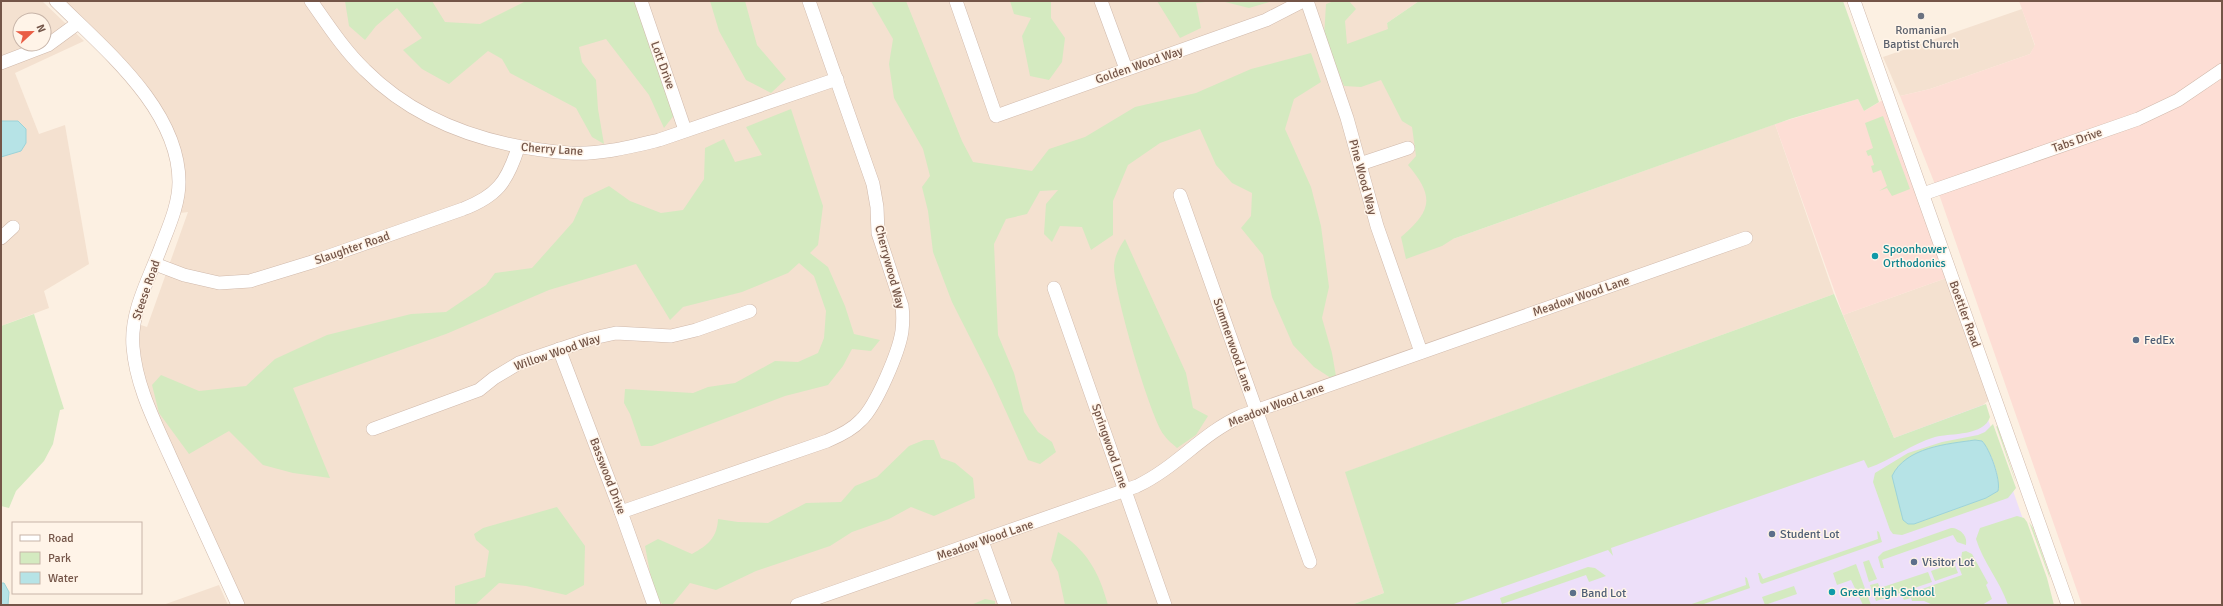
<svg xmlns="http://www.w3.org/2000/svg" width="2223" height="606" viewBox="0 0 2223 606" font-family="Signika,sans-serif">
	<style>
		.residential { fill: #f4e1d0; fill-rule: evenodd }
		.commercial { fill: #fdded5 }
		.education { fill: #eddff9 }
		.green { fill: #d4eac0; fill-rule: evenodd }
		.water { fill: #b6e3e6; stroke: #9cd3d8 }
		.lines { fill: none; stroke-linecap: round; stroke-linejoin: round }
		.minor-casing { stroke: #d0b9ab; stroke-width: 14 }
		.minor { stroke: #fff; stroke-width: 13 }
		.worship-dot { fill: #6b7280; stroke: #fff4e8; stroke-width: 1.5 }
		.culture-dot { fill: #0f9aa8; stroke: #fff4e8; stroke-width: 1.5 }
		.service-dot { fill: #5c6f8a; stroke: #fff4e8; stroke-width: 1.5 }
		.labels { text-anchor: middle; stroke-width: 3; stroke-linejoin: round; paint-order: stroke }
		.worship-label { font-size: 12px; fill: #5b616d; stroke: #fff4e8 }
		.street-label { font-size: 12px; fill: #745548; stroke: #fff4e8 }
		.culture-label { font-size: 12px; fill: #0d838f; stroke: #fff4e8; text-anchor: start }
		.service-label { font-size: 12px; fill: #4e5e75; stroke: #fff4e8; text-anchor: start }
	</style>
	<rect width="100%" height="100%" fill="#fcf0e2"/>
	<g class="residential">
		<path d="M 1,1 L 42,1 L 84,41 L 15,73 L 39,134 L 65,125 L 89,264 L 44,291 L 49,308 L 1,326 ZM 20,20 L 44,20 L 44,44 L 20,44 Z"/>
		<path d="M 56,1 L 1419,1 L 1387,23 L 1453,239 L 1775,124 L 1834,294 L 1346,472 L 1384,593 L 1351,605 L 238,605 L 145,398 L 135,323 L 147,327 L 188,212 L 173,214 L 178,195 L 165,124 Z"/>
		<path d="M 2022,9 L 2035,46 L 2030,54 L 1930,89 L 1900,96 L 1883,57 Z"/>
		<path d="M 1952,276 L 1994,396 L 1983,405 L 1894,438 L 1843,315 Z"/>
		<path d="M 219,585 L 228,605 L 163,605 Z"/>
	</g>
	<g class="commercial">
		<path d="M 2019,1 L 2222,1 L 2222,605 L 2082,605 L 1940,197 L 1900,96 L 1930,89 L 2030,54 L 2035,45 Z"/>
		<path d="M 1888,97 L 1952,276 L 1843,315 L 1775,124 L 1858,99 L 1864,111 Z"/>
	</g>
	<path class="education" d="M 1983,405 L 2053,605 L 1423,605 L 1747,493 Z"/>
	<g class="green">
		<path d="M 345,1 L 432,1 L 445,22 L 480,24 L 524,2 L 532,1 L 636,1 L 675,114 L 664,128 L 649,95 L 606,39 L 579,47 L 582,62 L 596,80 L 598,109 L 604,144 L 592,137 L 576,108 L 510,73 L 502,59 L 488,51 L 449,84 L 422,69 L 403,50 L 422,38 L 397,8 L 376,26 L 365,40 L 349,26 Z"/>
		<path d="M 710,1 L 745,1 L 757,45 L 786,79 L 771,93 L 746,80 L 719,31 Z"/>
		<path d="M 871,1 L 906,1 L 962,141 L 973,162 L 1032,171 L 1049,149 L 1085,137 L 1135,107 L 1196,93 L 1251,69 L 1311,53 L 1321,82 L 1294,99 L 1285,129 L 1311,187 L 1321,226 L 1329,287 L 1322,318 L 1332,353 L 1337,382 L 1314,367 L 1293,345 L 1272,297 L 1263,255 L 1241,228 L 1251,216 L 1252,193 L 1232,183 L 1216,165 L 1200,129 L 1160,143 L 1128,165 L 1113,201 L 1113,235 L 1091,250 L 1082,227 L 1060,226 L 1052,242 L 1044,234 L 1046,204 L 1058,190 L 1040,191 L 1027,214 L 1006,219 L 994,244 L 998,335 L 1014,373 L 1024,412 L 1038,432 L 1052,442 L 1056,452 L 1040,464 L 1028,460 L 993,383 L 952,302 L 933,252 L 928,211 L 922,187 L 930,176 L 923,149 L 894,98 L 889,64 L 893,39 Z"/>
		<path d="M 1010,1 L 1051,1 L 1051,18 L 1065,38 L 1062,62 L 1049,80 L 1030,76 L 1022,36 L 1031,18 L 1014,14 Z"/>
		<path d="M 1157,1 L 1214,1 L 1196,3 L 1201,28 L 1180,38 Z"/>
		<path d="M 1221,1 L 1273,1 L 1249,8 Z"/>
		<path d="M 1334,1 L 1349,1 L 1356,9 L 1345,21 L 1347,44 L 1388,29 L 1387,23 L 1419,1 L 1843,1 L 1879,102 L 1864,111 L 1858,99 L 1790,119 L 1453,239 L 1442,246 L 1406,259 L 1401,237 C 1433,210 1434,196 1408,165 L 1416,156 L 1412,127 L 1402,121 L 1381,80 L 1361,87 L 1344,86 L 1324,37 L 1326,4 Z"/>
		<path d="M 791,109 L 823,206 L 818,245 L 810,253 L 828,267 L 845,306 L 854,334 L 880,340 L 871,351 L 852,349 L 843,366 L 828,385 L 785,396 L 652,446 L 641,446 L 630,414 L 624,403 L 625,389 L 693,393 L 708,387 L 735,383 L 775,361 L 798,362 L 818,353 L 824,338 L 826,311 L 814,276 L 799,263 L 788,273 L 742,292 L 683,307 L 670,320 L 636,264 L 549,290 L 446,334 L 293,388 L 330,478 L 293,473 L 263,465 L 229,431 L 189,454 L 159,413 L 152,385 L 161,375 L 199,391 L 246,386 L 275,359 L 327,335 L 411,314 L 446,312 L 486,285 L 495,273 L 532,268 L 573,222 L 584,198 L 609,186 L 630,201 L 661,213 L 683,210 L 704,179 L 705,148 L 724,139 L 735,162 L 762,155 L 746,127 Z"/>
		<path d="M 1883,116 L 1910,189 L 1892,196 L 1887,188 L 1879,191 L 1887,186 L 1881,170 L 1873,173 L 1871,166 L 1874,165 L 1871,155 L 1868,156 L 1866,151 L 1873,148 L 1865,123 Z"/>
		<path d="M 1125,239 L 1186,373 L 1193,408 L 1208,416 L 1196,435 L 1177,448 C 1173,444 1167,440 1164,435 C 1150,417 1113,289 1114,266 C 1115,255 1119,248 1125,239 Z"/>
		<path d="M 1834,294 L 1894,438 L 1986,404 L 1990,417 C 1984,436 1952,433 1935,437 C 1911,444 1892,460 1868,468 L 1864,460 L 1611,548 L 1613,556 L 1608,550 L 1451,605 L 1351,605 L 1384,593 L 1345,472 Z"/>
		<path d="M 34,314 L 64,409 L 60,410 L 53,444 L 44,461 L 16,491 L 9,508 L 1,506 L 1,326 Z"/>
		<path d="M 1993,424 L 2016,488 L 2008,498 L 1902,535 L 1893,534 L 1890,530 L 1873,482 L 1875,473 L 1908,453 L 1942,442 L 1978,435 L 1985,432 ZM 1975,440 L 1982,441 C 1991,451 2001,478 1998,491 L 1986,498 L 1914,524 L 1908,524 L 1903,519 L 1933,447 Z"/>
		<path d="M 1996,426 L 1998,427 L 2016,483 L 2014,478 Z"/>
		<path d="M 924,440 L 934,440 L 941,458 L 955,463 L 973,478 L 975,498 L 934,516 L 911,507 L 889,519 L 852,532 L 830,546 L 756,571 L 716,590 L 690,583 L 672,605 L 663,605 L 654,594 L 645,546 L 658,539 L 692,554 C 708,545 717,538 718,519 L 738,522 L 768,523 L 806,503 L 841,502 L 855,486 L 877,477 L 909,446 Z"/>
		<path d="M 557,507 L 585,546 L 584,585 L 566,595 L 526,586 L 499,583 L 475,605 L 455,605 L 455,586 L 485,577 L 489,551 L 476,540 L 474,534 L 483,528 Z"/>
		<path d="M 2017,516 L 2024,518 L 2027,522 L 2047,578 L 2054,605 L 2008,605 C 2000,581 1983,562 1976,539 L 1980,528 Z"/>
		<path d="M 2029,522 L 2033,528 L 2049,573 L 2050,579 Z"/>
		<path d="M 1951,528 C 1960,528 1968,536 1966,545 L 1957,542 L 1953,535 L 1882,560 L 1884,568 L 1881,568 L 1878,557 L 1883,552 Z"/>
		<path d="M 1877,531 L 1879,532 L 1882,542 L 1762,584 L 1760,582 L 1758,573 L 1760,573 L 1763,579 L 1878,539 Z"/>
		<path d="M 1058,532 C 1087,550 1099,572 1108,605 L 1065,605 L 1058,572 L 1051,560 Z"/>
		<path d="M 1966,551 L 1972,554 L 1988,583 L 1986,585 L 1992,599 L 1982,605 L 1933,605 L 1924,601 L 1912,601 L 1911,598 L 1904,600 L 1902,596 L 1962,575 L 1957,562 L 1961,560 L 1962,552 Z"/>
		<path d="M 1869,560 L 1877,579 L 1869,582 L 1863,562 Z"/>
		<path d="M 1954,563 L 1958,573 L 1935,581 L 1931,571 Z"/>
		<path d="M 1856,564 L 1871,605 L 1863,605 L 1851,580 L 1837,585 L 1833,573 Z"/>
		<path d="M 1588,567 L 1595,568 L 1606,576 L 1589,582 L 1586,575 L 1502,604 L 1500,598 Z"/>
		<path d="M 1928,572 L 1932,582 L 1876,601 L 1870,585 L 1878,583 L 1880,588 Z"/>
		<path d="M 1745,577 L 1747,578 L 1750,588 L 1701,605 L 1689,605 L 1746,585 Z"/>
		<path d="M 1794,586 L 1797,594 L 1765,605 L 1762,597 Z"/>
		<path d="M 985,599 L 995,601 L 995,605 L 971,605 Z"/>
	</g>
	<g class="water">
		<path d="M 1,121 L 18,121 L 26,129 L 26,143 L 21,151 L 1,157 Z"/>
		<path d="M 1975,440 L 1982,441 C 1990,449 2001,480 1998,491 L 1986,498 L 1914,524 L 1908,524 L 1903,520 L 1892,476 C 1906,447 1947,444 1975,440 Z"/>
		<path d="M 1,583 L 4,583 L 9,592 L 8,605 L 1,605 Z"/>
	</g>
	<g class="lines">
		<defs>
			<g id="minor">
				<path d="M 56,1 C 104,49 179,109 179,182 C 179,204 169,226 161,247 C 149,279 130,312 133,347 C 136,386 155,422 170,456 C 193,506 215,555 238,605"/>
				<path d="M 311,1 C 328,25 344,50 365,70 C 420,125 493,147 569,153 C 599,155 630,147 659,140 L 837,79"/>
				<path d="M 641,1 L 685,130"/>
				<path d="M 956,1 L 996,116 L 1266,20 L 1303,1"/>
				<path d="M 1101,1 L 1126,69"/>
				<path d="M 1307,1 L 1347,118 L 1377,226 L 1421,352"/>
				<path d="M 1854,1 L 2068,605"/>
				<path d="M 1,63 L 48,45 L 78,23"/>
				<path d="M 1360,164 L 1408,148"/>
				<path d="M 1923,194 L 2138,119 L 2178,100 L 2222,70"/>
				<path d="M 1180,195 L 1310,562"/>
				<path d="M 1,238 L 13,227"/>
				<path d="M 155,264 L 184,275 L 219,283 L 250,281 L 312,262 L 463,209 C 497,196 507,182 518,148"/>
				<path d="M 1054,288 L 1165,605"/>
				<path d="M 559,349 L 621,512 L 654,605"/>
				<path d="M 373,429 L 479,390 L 494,378 L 519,363 L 593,338 L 616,333 L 671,336 L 696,330 L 750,311"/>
				<path d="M 621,512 L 827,441 C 839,436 852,430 861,420 C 876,406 899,352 902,331 C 903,322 903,314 902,306 L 878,233 L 877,207 L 873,184 L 809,1"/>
				<path d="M 982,541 L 1005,605"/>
				<path d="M 797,605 L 1137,486 C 1177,467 1201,434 1241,416 L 1746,238"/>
			</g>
		</defs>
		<use href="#minor" class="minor-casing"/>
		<use href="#minor" class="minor"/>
	</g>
	<circle class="worship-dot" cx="1921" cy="16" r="4"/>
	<g class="culture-dot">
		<circle cx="1875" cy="256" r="4"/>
		<circle cx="1832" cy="592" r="4"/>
	</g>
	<g class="service-dot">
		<circle cx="2136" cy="340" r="4"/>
		<circle cx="1772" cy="534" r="4"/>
		<circle cx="1914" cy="562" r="4"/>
		<circle cx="1573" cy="593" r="4"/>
	</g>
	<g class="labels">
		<g class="worship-label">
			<text x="1921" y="34">Romanian<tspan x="1921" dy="14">Baptist Church</tspan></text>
		</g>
		<g class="street-label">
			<text transform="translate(663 65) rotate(70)" y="4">Lott Drive</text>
			<text transform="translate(1139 65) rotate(-19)" y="4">Golden Wood Way</text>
			<text transform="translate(2077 140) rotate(-19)" y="4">Tabs Drive</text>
			<text transform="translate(552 149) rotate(4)" y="4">Cherry Lane</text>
			<text transform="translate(1363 177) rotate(75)" y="4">Pine Wood Way</text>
			<text transform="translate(352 248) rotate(-19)" y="4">Slaughter Road</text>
			<text transform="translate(890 267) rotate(75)" y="4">Cherrywood Way</text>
			<text transform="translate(146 290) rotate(-71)" y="4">Steese Road</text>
			<text transform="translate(1581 296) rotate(-19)" y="4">Meadow Wood Lane</text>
			<text transform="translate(1965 314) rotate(70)" y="4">Boettler Road</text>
			<text transform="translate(1233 345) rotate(71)" y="4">Summerwood Lane</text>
			<text transform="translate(557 352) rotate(-19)" y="4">Willow Wood Way</text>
			<text transform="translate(1276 405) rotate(-21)" y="4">Meadow Wood Lane</text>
			<text transform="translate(1110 446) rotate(71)" y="4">Springwood Lane</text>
			<text transform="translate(608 476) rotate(69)" y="4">Basswood Drive</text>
			<text transform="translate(985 540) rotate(-19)" y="4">Meadow Wood Lane</text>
		</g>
		<g class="culture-label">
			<text x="1883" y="253">Spoonhower<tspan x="1883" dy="14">Orthodonics</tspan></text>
			<text x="1840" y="596">Green High School</text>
		</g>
		<g class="service-label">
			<text x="2144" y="344">FedEx</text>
			<text x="1780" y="538">Student Lot</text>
			<text x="1922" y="566">Visitor Lot</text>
			<text x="1581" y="597">Band Lot</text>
		</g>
	</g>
	<rect width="2223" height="606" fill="none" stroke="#745548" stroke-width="4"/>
	<rect x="12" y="522" width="130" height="72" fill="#fff4e8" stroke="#c7b4a8"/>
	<rect x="20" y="535" width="20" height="6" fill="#ffffff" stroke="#c7b4a8"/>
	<text x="48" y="542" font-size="12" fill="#745548">Road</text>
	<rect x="20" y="552" width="20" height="12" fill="#d4eac0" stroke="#c7b4a8"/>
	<text x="48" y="562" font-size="12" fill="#745548">Park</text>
	<rect x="20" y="572" width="20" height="12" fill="#b6e3e6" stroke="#c7b4a8"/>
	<text x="48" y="582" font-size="12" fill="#745548">Water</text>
	<g transform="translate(32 32) rotate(68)"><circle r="19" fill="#fff4e8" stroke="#c7b4a8"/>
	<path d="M0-3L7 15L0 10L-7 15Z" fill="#e95d44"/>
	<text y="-6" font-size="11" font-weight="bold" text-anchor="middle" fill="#745548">N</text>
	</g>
</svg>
